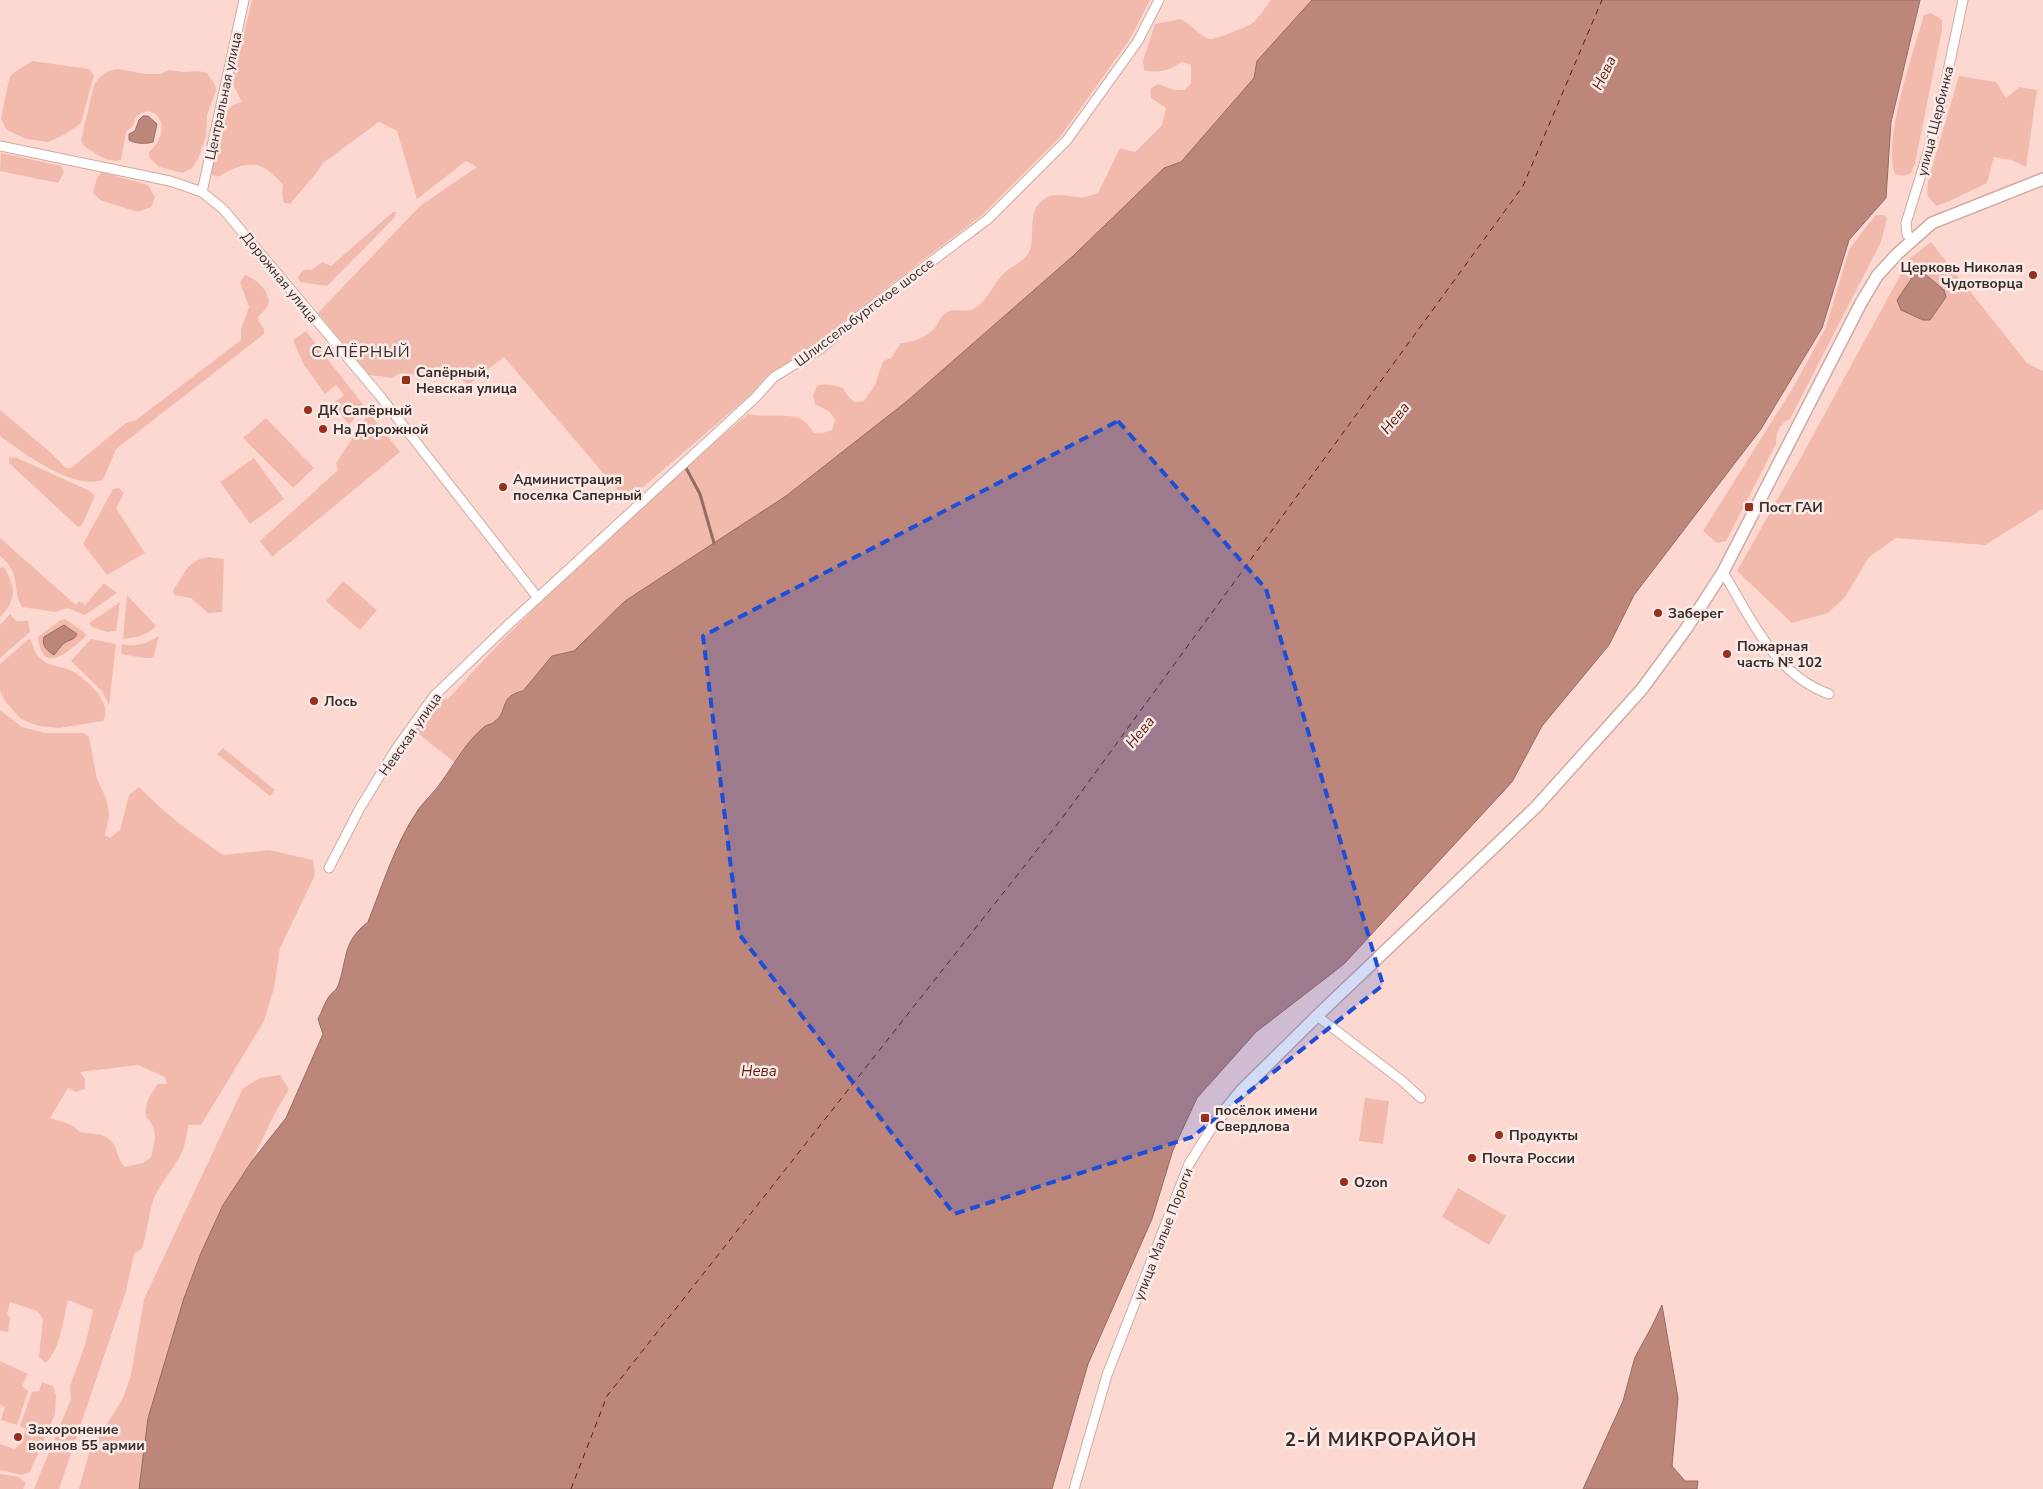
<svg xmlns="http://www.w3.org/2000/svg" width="2043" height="1489" viewBox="0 0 2043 1489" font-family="'Nunito Sans',sans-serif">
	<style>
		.green { fill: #f2baad; fill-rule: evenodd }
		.water { fill: #bd867a; stroke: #966b62 }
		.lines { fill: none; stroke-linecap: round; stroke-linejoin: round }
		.stream { stroke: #966b62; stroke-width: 3 }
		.ferry { stroke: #5d1a0d; stroke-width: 1; stroke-dasharray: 6 5; stroke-linecap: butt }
		.street-casing { stroke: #cfaba3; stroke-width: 11 }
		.secondary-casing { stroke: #cfaba3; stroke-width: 14 }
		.street { stroke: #fff; stroke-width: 9 }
		.secondary { stroke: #fff; stroke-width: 11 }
		.marked { fill: #1d4ed8; fill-opacity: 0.2; stroke: #1d4ed8; stroke-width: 4; stroke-dasharray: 10 6; stroke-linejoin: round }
		.poi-dot { fill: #982e1b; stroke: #fbebe8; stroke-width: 2 }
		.labels { text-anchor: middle; stroke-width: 5; stroke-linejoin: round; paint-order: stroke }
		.street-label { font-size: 14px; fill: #3a2c29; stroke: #fbebe8 }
		.poi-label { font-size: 14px; font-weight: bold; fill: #3a2c29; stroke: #fbebe8; text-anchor: start }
		.water-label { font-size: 15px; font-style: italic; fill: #5d1a0d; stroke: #fbebe8 }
		.quarter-label { font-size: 16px; letter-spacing: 1px; fill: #3a2c29; stroke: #fbebe8 }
		.district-label { font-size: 19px; font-weight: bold; letter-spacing: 1px; fill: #3a2c29; stroke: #fbebe8 }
	</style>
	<rect width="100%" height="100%" fill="#fdd8d0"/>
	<g class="green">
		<path d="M 252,0 L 1150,0 L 1130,39 L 1060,137 L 982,215 L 855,312 L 816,346 L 769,374 L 749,396 L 627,501 L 504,357 L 468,385 L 455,374 L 447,378 L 400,373 L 392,378 L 369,375 L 318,313 L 420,206 L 477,167 L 466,161 L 417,199 L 397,131 L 379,122 L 323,163 L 318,171 L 290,204 L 284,203 L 282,194 L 283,185 C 261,157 245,161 218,177 L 210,174 L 227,111 L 233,105 L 241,102 C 238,88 225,82 236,68 Z"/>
		<path d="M 1271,0 L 1312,0 L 1257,61 L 1254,78 L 1181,162 L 1164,168 L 1073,256 L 906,402 L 786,496 L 625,601 L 574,651 L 552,656 L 523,691 L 514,693 L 505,702 L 503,711 L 495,722 L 468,744 L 454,762 L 415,731 L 438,700 L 448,699 C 540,597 642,502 748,414 C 763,418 794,412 804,421 C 808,424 811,429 814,433 L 823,433 L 832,430 L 835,420 L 830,412 L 815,404 L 813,395 L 817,386 C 827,383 833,385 843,388 L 848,396 L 854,402 L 864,401 L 875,385 L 883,361 L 891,358 L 901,343 C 913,343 931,335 937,325 C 940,320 941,316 946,313 C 954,307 966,314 975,308 C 987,301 993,285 1002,275 C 1010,267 1026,261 1030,250 C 1035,237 1027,211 1043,200 C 1054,191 1068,197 1080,197 C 1086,198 1092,195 1098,193 L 1120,148 L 1135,152 L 1162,125 L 1166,108 L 1151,98 L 1150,89 L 1158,84 L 1175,90 L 1185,90 L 1191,83 L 1191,65 L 1182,62 C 1170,70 1158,74 1144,70 L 1143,61 L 1155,24 L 1181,19 C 1188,23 1205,39 1210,39 C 1214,40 1250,26 1254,22 C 1260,16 1265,7 1271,0 Z"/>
		<path d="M 1931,13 L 1942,20 L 1942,30 L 1915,163 L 1911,173 L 1904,176 L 1895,174 C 1883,139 1913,53 1924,15 Z"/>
		<path d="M 32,61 L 89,69 L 94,75 L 81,123 L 64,135 L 48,142 L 26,139 L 7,130 L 1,119 L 9,79 L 12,74 Z"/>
		<path d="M 118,69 L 146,74 L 161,74 L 169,70 L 183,72 L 198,71 L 207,73 L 215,85 L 216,90 L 207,115 L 206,136 L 198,159 L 192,168 L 183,173 L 159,167 L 149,157 L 149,152 C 176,128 154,99 136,117 L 133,126 L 126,132 L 121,160 C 108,164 93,152 83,145 L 81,140 L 94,85 C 100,75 107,70 118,69 Z"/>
		<path d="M 1959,76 L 1996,82 L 2006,98 L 2019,87 L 2037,90 L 2026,167 L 2011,160 L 1994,157 L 1987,183 L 1950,201 L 1936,206 L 1927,195 L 1928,181 Z"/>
		<path d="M 1,153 L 61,166 L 64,172 L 58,183 L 0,171 Z"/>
		<path d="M 102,172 L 148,185 L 155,197 L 151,207 L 138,212 L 100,200 L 93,193 L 97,178 Z"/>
		<path d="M 393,212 L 396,212 L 395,217 L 327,286 L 300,282 L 298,278 C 301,271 305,268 312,270 L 322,262 L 331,266 Z"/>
		<path d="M 1876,215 L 1884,215 L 1887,218 L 1881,242 L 1790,419 C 1779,424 1776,433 1776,444 L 1726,541 L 1717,543 L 1703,531 L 1794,386 L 1826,327 L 1849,250 L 1862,232 Z"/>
		<path d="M 1931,242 L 2027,363 L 2043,371 L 2043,509 L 1985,545 L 1896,538 L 1869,557 L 1845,597 L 1828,613 L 1792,623 L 1737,571 L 1799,461 L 1909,259 Z"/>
		<path d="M 245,275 C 256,278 272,293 268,305 C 266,310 261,313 258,317 L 259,322 L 264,329 L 264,334 L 116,449 L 103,480 C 72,490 25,454 0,436 L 0,410 L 50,452 L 66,468 L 71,468 L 126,423 L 136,420 L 241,340 L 241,329 L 249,307 L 240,282 Z"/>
		<path d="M 306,331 L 364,406 L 349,425 L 333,404 L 344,395 L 336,385 L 325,394 L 304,365 L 293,340 Z"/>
		<path d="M 369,413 L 400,452 L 272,557 L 260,541 L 338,470 L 336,463 Z"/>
		<path d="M 266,418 L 314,468 L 293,488 L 243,438 Z"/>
		<path d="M 9,457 L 17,458 L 90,491 L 94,495 L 94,498 L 82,525 L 78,527 L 9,463 Z"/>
		<path d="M 254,458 L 284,499 L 250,524 L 220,482 Z"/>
		<path d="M 119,488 L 124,493 L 116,508 L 145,553 L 107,575 L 83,544 L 113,489 Z"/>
		<path d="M 0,538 L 76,605 L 79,601 L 85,605 L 104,583 L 117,593 L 85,615 L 67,608 L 55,612 L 22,607 C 11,587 22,574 0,556 Z"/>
		<path d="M 207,557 L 224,559 L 222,612 L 208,613 L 191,598 L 174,595 L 173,590 C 185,575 185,562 207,557 Z"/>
		<path d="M 4,567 C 16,588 17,599 0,617 L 0,568 Z"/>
		<path d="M 343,581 L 377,610 L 360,630 L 326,601 Z"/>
		<path d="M 127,595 L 156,626 C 146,636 137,637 123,639 Z"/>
		<path d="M 120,602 L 116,631 L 107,632 L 92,627 L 89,623 Z"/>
		<path d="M 10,614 L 16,621 L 28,621 L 30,632 L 0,658 L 0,625 Z"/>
		<path d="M 65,619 L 84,632 L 86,636 C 70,650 42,678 38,637 L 59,621 Z"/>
		<path d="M 159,636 L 153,658 L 144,658 L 121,654 L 122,644 C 138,647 145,644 159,636 Z"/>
		<path d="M 30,638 C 33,646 35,654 41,659 C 50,667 63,666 74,672 C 88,681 114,704 103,721 L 59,728 L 39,726 L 21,719 L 4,700 L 0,690 L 0,664 Z"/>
		<path d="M 91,639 L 116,644 L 109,705 L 102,691 L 71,661 Z"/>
		<path d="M 0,710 L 22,727 L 45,733 L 84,733 L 89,737 L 97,779 L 106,798 L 108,807 L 109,817 L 105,835 L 110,838 L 120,830 L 129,795 L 139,787 C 165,814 193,835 224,855 L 269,850 L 313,860 L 315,875 L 280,948 L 274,988 L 264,1021 L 201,1125 L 188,1125 C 185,1160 172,1165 157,1192 C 150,1203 147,1234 142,1249 L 134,1254 L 126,1291 L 59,1489 L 34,1489 L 71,1399 L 70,1386 L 85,1345 L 93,1310 L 68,1300 C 63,1321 61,1346 46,1363 L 39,1357 L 43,1319 L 37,1311 L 10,1302 L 7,1314 L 10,1318 L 8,1332 L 0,1331 ZM 138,1065 L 165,1077 L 167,1084 L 158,1084 C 150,1095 144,1103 146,1117 C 159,1129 155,1141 151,1157 L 143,1163 L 125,1167 C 116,1158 119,1150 112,1142 C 101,1130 91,1136 79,1131 C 77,1130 74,1127 73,1126 C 66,1122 57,1121 50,1118 L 68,1088 L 76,1092 L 85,1089 L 85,1079 L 80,1072 Z"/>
		<path d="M 223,748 L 275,790 L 270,796 L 217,754 Z"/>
		<path d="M 280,1075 L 289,1089 L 274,1115 L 252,1161 L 223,1205 L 201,1253 L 184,1298 L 148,1418 L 139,1489 L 79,1489 L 89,1453 L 123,1398 L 131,1375 L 144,1299 L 243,1088 L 260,1078 Z"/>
		<path d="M 1365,1098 L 1389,1101 L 1383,1144 L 1359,1141 Z"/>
		<path d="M 1458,1188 L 1506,1216 L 1489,1245 L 1442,1217 Z"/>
		<path d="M 0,1361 L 28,1374 L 22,1386 L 28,1391 L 17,1425 L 1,1420 L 5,1407 L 0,1405 Z"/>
		<path d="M 42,1382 L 53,1386 L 56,1395 L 55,1414 L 30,1472 L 22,1475 L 0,1470 L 0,1444 L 14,1449 L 22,1443 L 26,1429 L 20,1426 L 32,1392 L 39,1391 Z"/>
		<path d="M 0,1474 L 19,1477 L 26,1483 L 23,1489 L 0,1489 Z"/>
	</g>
	<g class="water">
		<path d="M 1312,0 L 1920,0 L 1891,122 L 1886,198 L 1849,240 L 1822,328 L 1761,429 L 1634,595 L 1609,645 L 1542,726 L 1512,782 L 1344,964 L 1256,1032 L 1197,1098 L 1173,1150 L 1152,1219 L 1088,1364 L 1052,1489 L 139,1489 L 148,1418 L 184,1298 L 201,1253 L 223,1205 L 252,1161 L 286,1118 L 323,1034 L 318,1019 C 322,1012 324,1004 328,998 C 331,993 336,991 338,986 C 348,958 342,942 368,922 C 383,884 395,844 418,810 C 425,800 435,792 442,781 C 455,763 466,742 484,727 C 487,724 491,725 494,722 C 509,712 498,696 523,691 L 552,656 L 574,651 L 625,601 L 786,496 L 906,402 L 1073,256 L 1164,168 L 1181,162 L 1254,78 L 1257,61 Z"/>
		<path d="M 143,116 L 148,116 L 157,124 L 153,142 C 147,144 135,144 129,140 L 129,134 L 135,131 L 139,120 Z"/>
		<path d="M 1925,274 L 1944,290 L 1946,297 L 1930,320 L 1923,320 L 1901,310 L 1897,300 L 1914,275 Z"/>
		<path d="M 64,625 L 77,634 C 74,641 69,639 63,644 C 60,647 57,652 54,655 C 48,651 41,646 44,637 Z"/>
		<path d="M 1662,1305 L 1678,1398 L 1672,1466 L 1685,1481 L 1698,1481 L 1697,1489 L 1583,1489 L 1623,1401 L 1635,1357 L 1651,1328 Z"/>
	</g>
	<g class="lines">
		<path class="stream" d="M 685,466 L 700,494 L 714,543"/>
		<path class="ferry" d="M 571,1489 L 607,1396 L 1063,817 L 1523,186 L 1602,0"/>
		<defs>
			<g id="street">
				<path d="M 0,146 L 170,181 L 202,192 L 223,209 L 380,396 L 538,598"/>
				<path d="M 202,192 L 244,0"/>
				<path d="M 1912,240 L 1907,234 L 1906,223 L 1937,123 L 1963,0"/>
				<path d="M 1723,572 C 1751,619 1775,675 1829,694"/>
				<path d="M 329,868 L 360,808 L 396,749 L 434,696 L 508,625 L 755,398 L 774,377 L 820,349 L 858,317 L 988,219 L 1067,140 L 1138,41 L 1159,0"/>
				<path d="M 1317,1016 L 1401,1080 L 1421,1098"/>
				<path d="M 1074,1489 L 1107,1375 L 1189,1164 L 1214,1124"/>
			</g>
			<path id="secondary" d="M 1214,1124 L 1242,1090 L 1317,1016 L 1536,807 L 1642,689 L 1686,629 L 1723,572 L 1861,303 L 1877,276 L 1897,254 L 1932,223 L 2043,179"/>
		</defs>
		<use href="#street" class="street-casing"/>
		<use href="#secondary" class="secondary-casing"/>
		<use href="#street" class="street"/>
		<use href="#secondary" class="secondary"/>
	</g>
	<path class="marked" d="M 1118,421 L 1266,589 L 1383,985 L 1192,1137 L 954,1214 L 739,934 L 703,636 Z"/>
	<g class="poi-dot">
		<circle cx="2033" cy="275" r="5"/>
		<rect x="401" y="375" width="10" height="10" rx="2.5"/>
		<circle cx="308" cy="410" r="5"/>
		<circle cx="323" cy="429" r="5"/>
		<circle cx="503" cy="487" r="5"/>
		<rect x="1744" y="502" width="10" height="10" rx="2.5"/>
		<circle cx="1658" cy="613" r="5"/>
		<circle cx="1727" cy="654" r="5"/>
		<circle cx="314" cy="701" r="5"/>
		<rect x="1200" y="1113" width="10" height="10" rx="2.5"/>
		<circle cx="1499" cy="1135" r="5"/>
		<circle cx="1472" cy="1158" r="5"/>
		<circle cx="1344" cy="1182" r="5"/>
		<circle cx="18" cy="1437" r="5"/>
	</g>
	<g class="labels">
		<g class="street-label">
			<text transform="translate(223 96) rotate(-78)" y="5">Центральная улица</text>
			<text transform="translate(1935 121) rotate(-76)" y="5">улица Щербинка</text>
			<text transform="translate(280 277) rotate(51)" y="5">Дорожная улица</text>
			<text transform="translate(864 312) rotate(-37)" y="5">Шлиссельбургское шоссе</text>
			<text transform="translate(410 734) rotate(-55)" y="5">Невская улица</text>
			<text transform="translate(1163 1234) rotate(-69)" y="5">улица Малые Пороги</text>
		</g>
		<g class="poi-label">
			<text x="2023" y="272" text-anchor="end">Церковь Николая<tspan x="2023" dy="16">Чудотворца</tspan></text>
			<text x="416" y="377">Сапёрный,<tspan x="416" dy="16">Невская улица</tspan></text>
			<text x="318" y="415">ДК Сапёрный</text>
			<text x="333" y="434">На Дорожной</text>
			<text x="513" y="484">Администрация<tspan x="513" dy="16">поселка Саперный</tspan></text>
			<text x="1759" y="512">Пост ГАИ</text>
			<text x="1668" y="618">Заберег</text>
			<text x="1737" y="651">Пожарная<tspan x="1737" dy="16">часть № 102</tspan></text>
			<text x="324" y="706">Лось</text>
			<text x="1215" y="1115">посёлок имени<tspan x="1215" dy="16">Свердлова</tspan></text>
			<text x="1509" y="1140">Продукты</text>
			<text x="1482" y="1163">Почта России</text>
			<text x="1354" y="1187">Ozon</text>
			<text x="28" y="1434">Захоронение<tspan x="28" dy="16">воинов 55 армии</tspan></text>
		</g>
		<g class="water-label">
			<text transform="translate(1604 73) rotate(-64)" y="5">Нева</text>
			<text transform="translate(1395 418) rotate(-51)" y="5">Нева</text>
			<text transform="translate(1140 732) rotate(-51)" y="5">Нева</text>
			<text x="759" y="1076">Нева</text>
		</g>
		<g class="quarter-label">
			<text x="361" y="357">САПЁРНЫЙ</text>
		</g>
		<g class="district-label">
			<text x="1381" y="1446">2-Й МИКРОРАЙОН</text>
		</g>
	</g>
</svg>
